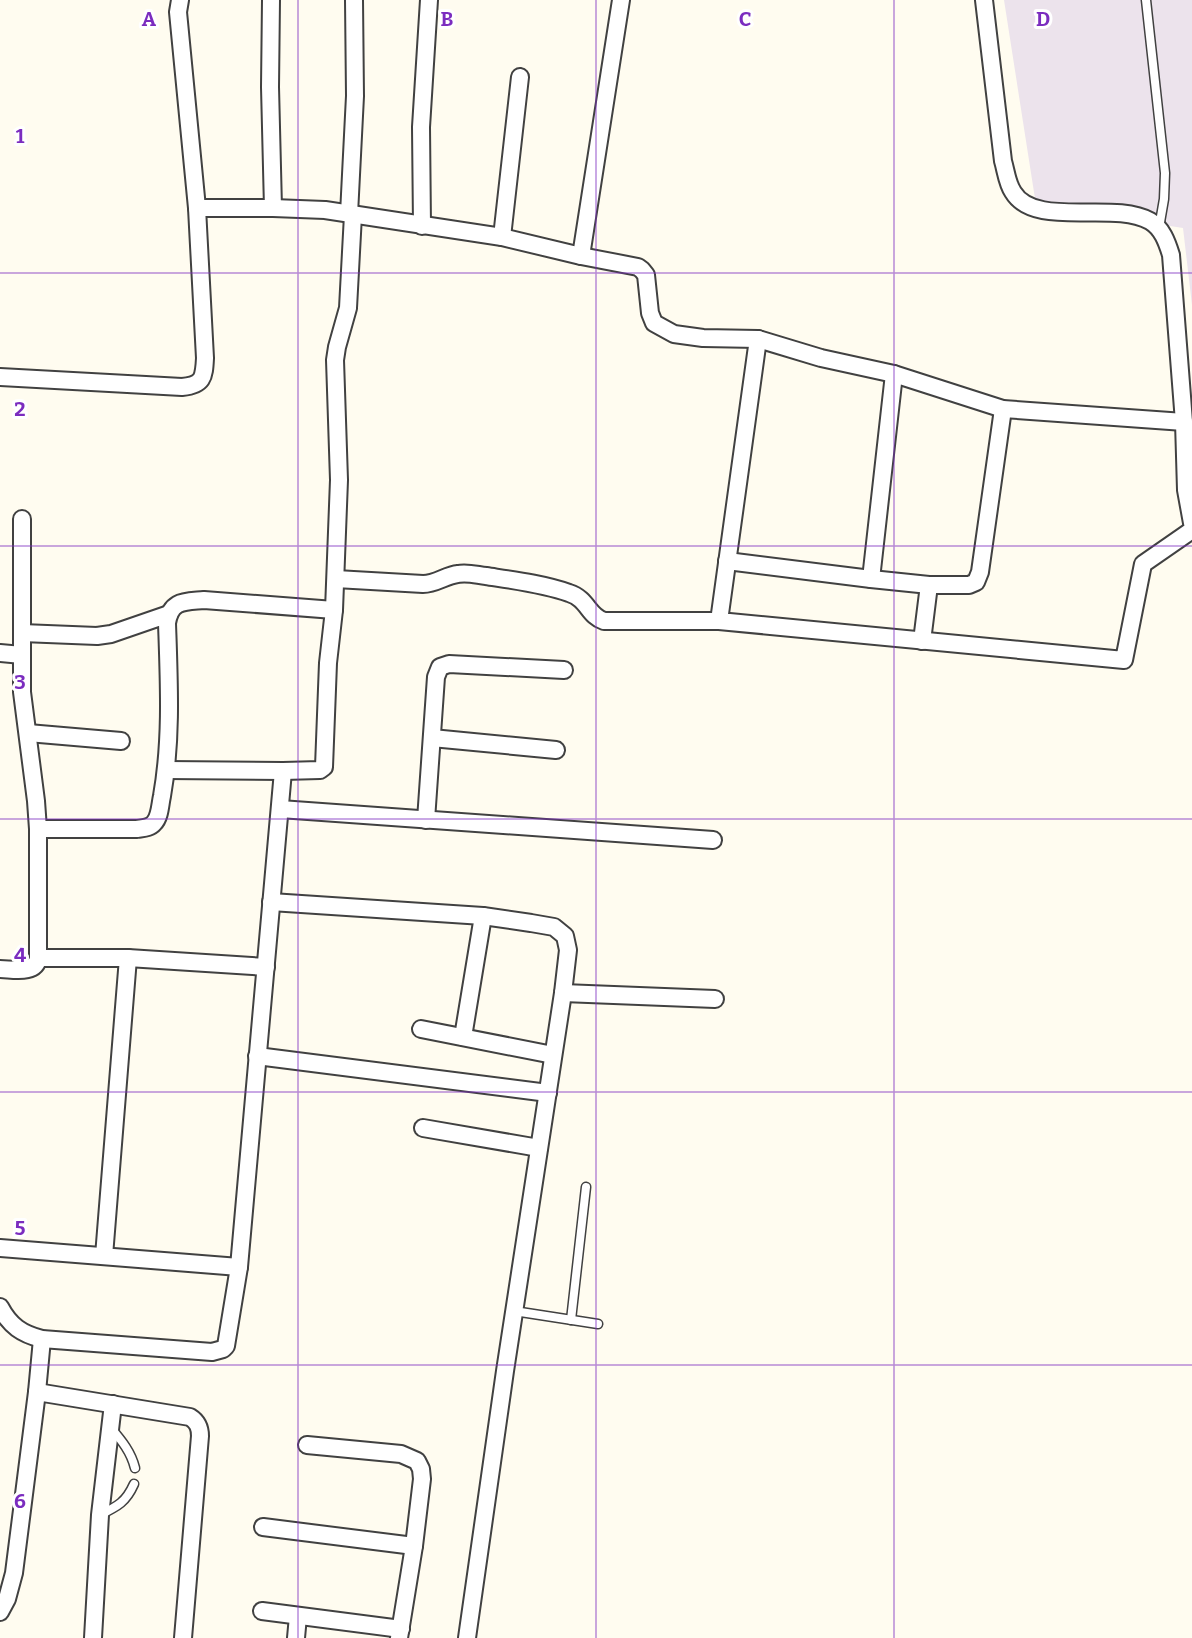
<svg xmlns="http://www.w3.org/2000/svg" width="1192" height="1638" viewBox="0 0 1192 1638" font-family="Bitter,serif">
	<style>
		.industrial { fill: #ece3ec }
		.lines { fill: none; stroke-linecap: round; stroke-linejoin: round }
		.lane-casing { stroke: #414141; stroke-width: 11 }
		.street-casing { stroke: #414141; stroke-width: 20 }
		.lane { stroke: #fff; stroke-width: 8 }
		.street { stroke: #fff; stroke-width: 16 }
		.grid { fill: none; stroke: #7b2cbf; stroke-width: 1.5; stroke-opacity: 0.55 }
		.grid-label { font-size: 20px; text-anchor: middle; font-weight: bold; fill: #7b2cbf; stroke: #fff; stroke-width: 6; stroke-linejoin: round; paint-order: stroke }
	</style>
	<rect width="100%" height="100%" fill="#fffcf0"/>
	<path class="industrial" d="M 1004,0 L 1192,0 L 1192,305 L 1183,228 L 1036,205 Z"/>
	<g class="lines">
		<defs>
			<g id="lane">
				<path d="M 1146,0 L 1165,173 L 1164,199 L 1159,228"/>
				<path d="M 514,1311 L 598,1324"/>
				<path d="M 571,1320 L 586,1187"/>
				<path d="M 111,1428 C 122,1441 131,1452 135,1468"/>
				<path d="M 100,1515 C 118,1506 126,1502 134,1484"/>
			</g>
			<g id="street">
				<path d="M 180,0 L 178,12 L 197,208 L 273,208 L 325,210 L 502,237 L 581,256 L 621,0"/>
				<path d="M 271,0 L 270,87 L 273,208"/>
				<path d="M 984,0 L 1003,161 C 1006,171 1007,183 1013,192 C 1035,229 1113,200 1150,221 C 1162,228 1167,242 1171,255 L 1184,422 L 1186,490 L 1192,523"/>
				<path d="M 349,214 L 355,96 L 354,0"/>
				<path d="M 422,226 L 421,127 L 429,0"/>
				<path d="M 502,237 L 520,77"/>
				<path d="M 581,256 L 638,267 L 642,270 L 646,275 L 650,313 L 654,323 L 674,334 L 703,338 L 758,339 L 821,358 L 894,374 L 1003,409 L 1184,422"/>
				<path d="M 758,339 L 719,621 L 1124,660 L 1143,564 L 1192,530"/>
				<path d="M 0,377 L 182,387 C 203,385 204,378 205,358 L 197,208"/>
				<path d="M 727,561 L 871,579 L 929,585 L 969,585 L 976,582 L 980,572 L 1003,409"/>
				<path d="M 336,579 L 423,584 C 436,584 446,575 458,574 C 467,572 477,575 486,576 C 512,580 544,584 569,593 C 588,599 588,616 604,621 L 719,621"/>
				<path d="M 871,579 L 894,374"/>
				<path d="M 22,633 L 97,636 L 111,634 L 169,614"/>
				<path d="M 922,641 L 929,585"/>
				<path d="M 0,653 L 22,655"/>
				<path d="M 28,733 L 121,741"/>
				<path d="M 432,738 L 556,750"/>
				<path d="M 166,770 L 283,771 L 320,770 L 324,767 L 328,663 L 334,610 L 339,480 L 335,360 L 337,347 L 348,308 L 353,215"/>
				<path d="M 280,809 L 713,840"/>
				<path d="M 426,820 L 436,677 L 440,667 L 449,664 L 564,670"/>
				<path d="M 38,829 L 137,829 C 143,828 150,828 154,823 C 160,817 160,805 162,796 C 172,739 169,682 167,623 C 171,600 184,602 204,600 L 334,610"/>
				<path d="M 271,902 L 483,916 L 531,923 L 554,927 L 565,936 L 568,950 L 563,993 L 505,1371 L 467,1638"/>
				<path d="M 38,958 L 128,958 L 266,967"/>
				<path d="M 0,969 C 12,969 36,975 38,958 L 38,829 L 36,801 L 22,692 L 22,519"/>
				<path d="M 563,993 L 715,999"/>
				<path d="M 421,1029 L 553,1055"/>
				<path d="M 463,1037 L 483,916"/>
				<path d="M 257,1056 L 548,1093"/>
				<path d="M 423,1128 L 539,1148"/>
				<path d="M 0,1248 L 239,1267"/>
				<path d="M 104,1256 L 128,958"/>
				<path d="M 0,1307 C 10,1326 22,1334 42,1339 L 212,1352 L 223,1349 L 226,1346 L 239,1267 L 283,771"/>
				<path d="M 37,1392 L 190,1417 C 198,1422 200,1428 200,1436 L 183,1638"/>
				<path d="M 307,1445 L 401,1454 L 417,1461 L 421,1469 L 422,1479 L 414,1546 L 399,1638"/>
				<path d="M 263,1527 L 414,1546"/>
				<path d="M 262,1611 L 401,1629"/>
				<path d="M 0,1612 L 7,1599 L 14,1573 L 37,1392 L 42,1339"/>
				<path d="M 93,1638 L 100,1515 L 113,1404"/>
				<path d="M 296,1638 L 298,1616"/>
			</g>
		</defs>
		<use href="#lane" class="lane-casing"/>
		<use href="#street" class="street-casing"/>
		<use href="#lane" class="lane"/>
		<use href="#street" class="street"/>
	</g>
	<path class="grid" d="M 298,0 L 298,1638M 596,0 L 596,1638M 894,0 L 894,1638M 0,273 L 1192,273M 0,546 L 1192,546M 0,819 L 1192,819M 0,1092 L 1192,1092M 0,1365 L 1192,1365"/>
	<g class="grid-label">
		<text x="149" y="26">A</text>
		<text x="447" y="26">B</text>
		<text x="745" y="26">C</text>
		<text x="1043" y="26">D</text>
		<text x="20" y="143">1</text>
		<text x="20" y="416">2</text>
		<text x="20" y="689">3</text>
		<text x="20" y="962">4</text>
		<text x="20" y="1235">5</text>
		<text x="20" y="1508">6</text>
	</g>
</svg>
